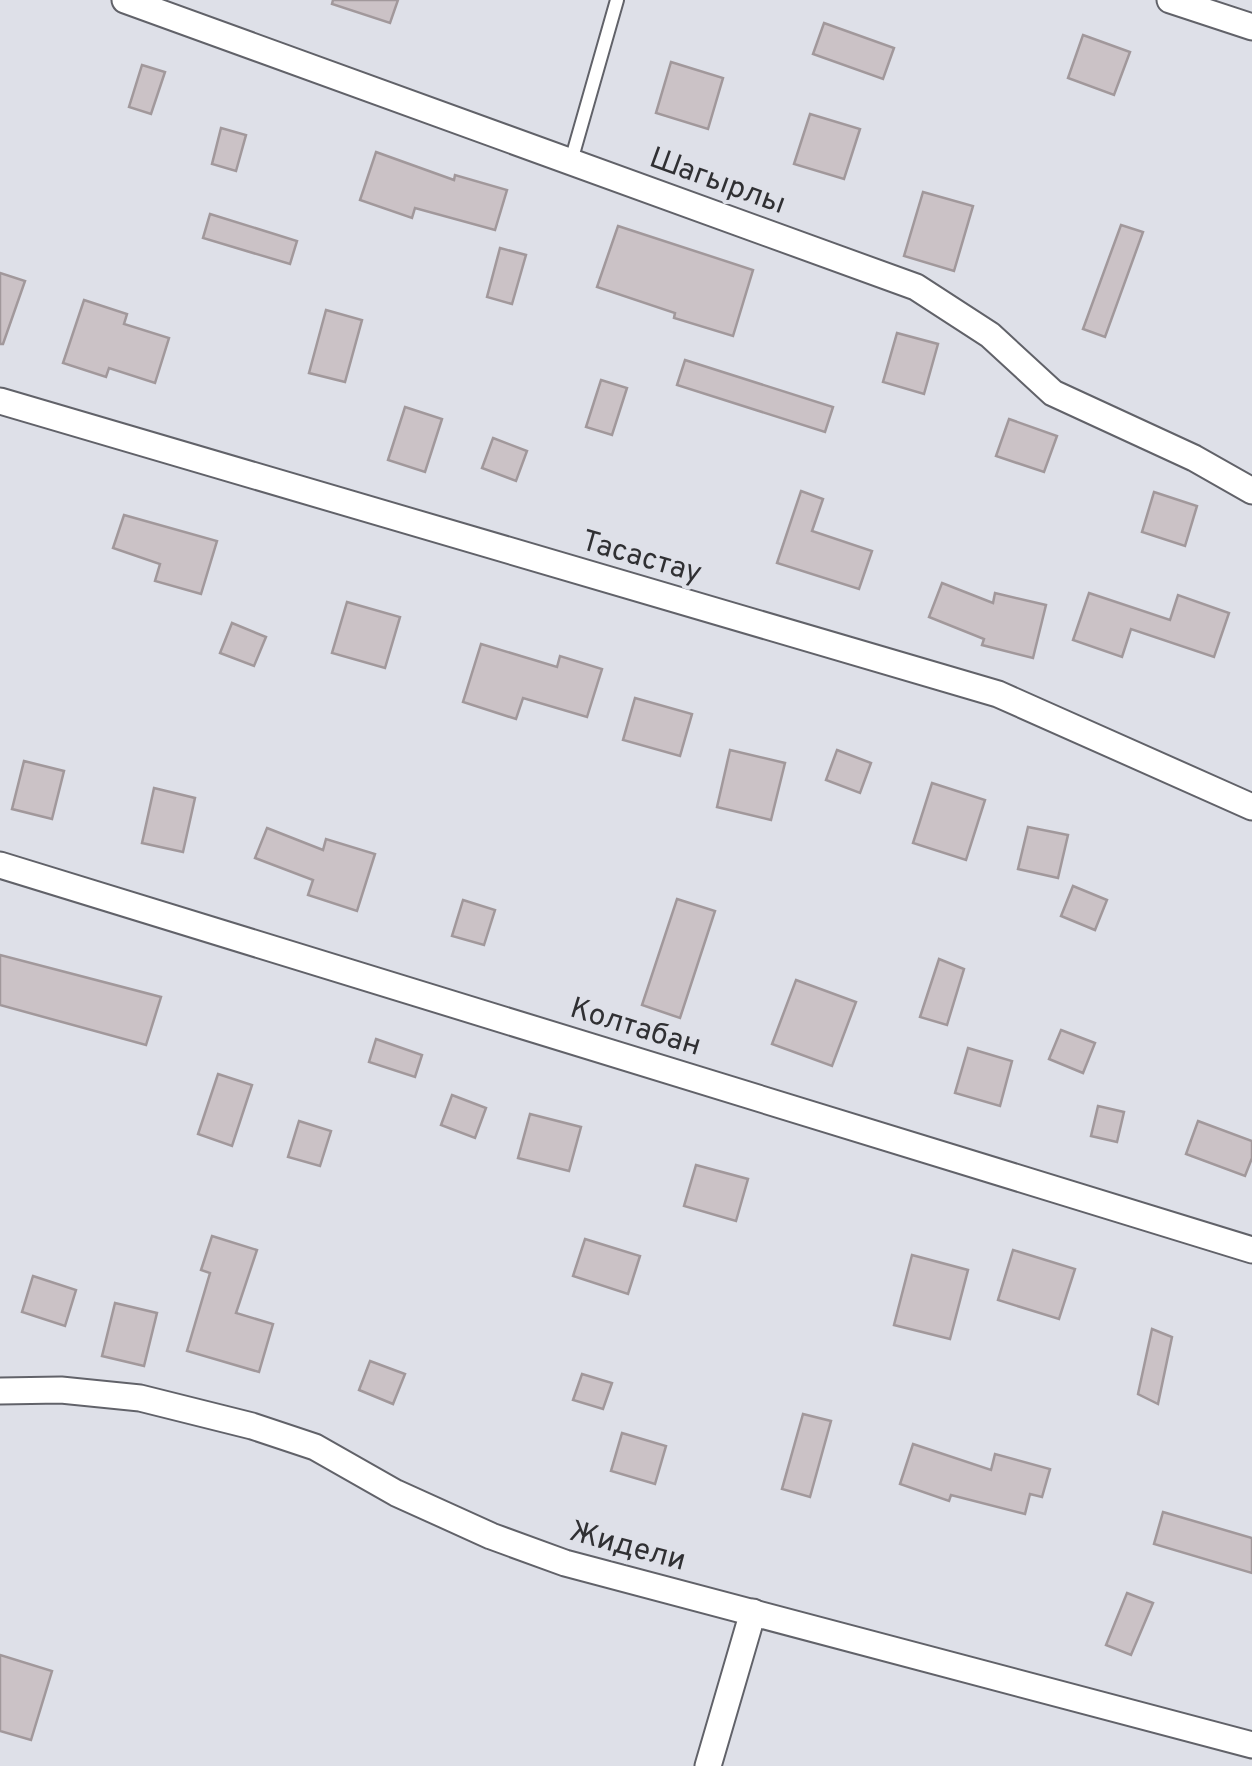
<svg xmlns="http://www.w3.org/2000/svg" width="1252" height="1766" viewBox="0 0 1252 1766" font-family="Overpass,sans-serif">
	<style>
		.building { fill: #cbc2c6; stroke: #a1989b; stroke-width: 2.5 }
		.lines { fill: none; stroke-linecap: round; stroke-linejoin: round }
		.lane-casing { stroke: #616269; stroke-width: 16 }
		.street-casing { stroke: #616269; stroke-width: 29 }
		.lane { stroke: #fff; stroke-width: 12 }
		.street { stroke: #fff; stroke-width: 25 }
		.labels { text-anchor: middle; stroke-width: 8; stroke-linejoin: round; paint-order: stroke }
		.street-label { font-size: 30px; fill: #303033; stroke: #dee0e8 }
	</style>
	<rect width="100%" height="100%" fill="#dee0e8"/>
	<g class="building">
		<path d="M 333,0 L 398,0 L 390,23 L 332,4 Z"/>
		<path d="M 824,23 L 894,48 L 883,79 L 813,54 Z"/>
		<path d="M 1083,35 L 1130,52 L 1114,95 L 1068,78 Z"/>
		<path d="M 671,62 L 723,78 L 708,129 L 656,113 Z"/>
		<path d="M 142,65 L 165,72 L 151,114 L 129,107 Z"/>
		<path d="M 810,114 L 860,129 L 844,179 L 794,164 Z"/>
		<path d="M 221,128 L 246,135 L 236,171 L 212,164 Z"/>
		<path d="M 376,152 L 454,180 L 455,175 L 507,190 L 495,230 L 415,208 L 412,218 L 360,200 Z"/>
		<path d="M 923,192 L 973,206 L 954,271 L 904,256 Z"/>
		<path d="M 210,214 L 297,241 L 290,264 L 203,238 Z"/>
		<path d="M 1121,225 L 1143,232 L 1105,337 L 1083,329 Z"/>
		<path d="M 618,226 L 753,270 L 733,336 L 674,318 L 675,313 L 597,287 Z"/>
		<path d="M 500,248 L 526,255 L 512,304 L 487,297 Z"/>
		<path d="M 0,273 L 25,281 L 3,344 L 0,344 Z"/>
		<path d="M 84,300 L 127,314 L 124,324 L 169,338 L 155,383 L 109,368 L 106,377 L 63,363 Z"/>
		<path d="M 326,310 L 362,320 L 345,382 L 309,373 Z"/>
		<path d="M 897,333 L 938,344 L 924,394 L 883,382 Z"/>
		<path d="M 685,360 L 833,407 L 825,432 L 677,385 Z"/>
		<path d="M 601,380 L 627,388 L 612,435 L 586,427 Z"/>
		<path d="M 405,407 L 442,419 L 425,472 L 388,460 Z"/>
		<path d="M 1009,419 L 1057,436 L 1044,472 L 996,456 Z"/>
		<path d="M 493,438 L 527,451 L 516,481 L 482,468 Z"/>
		<path d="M 801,491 L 823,499 L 812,531 L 872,551 L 859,589 L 777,563 Z"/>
		<path d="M 1154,492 L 1197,506 L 1185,546 L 1142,532 Z"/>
		<path d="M 124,515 L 217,541 L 201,594 L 155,581 L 160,564 L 113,548 Z"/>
		<path d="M 942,583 L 993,603 L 995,593 L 1046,605 L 1033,658 L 982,645 L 984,639 L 929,617 Z"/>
		<path d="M 1089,593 L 1170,620 L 1178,595 L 1229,613 L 1214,657 L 1131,629 L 1122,657 L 1073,640 Z"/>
		<path d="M 347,602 L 400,617 L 385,668 L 332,653 Z"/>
		<path d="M 232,623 L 266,637 L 254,666 L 220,653 Z"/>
		<path d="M 481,644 L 557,667 L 560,656 L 602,669 L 587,717 L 523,698 L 516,719 L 463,702 Z"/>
		<path d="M 635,698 L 692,714 L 680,756 L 623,740 Z"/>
		<path d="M 730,750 L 785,763 L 771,820 L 717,807 Z"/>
		<path d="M 837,750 L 871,763 L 860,793 L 826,780 Z"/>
		<path d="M 24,761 L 64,771 L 52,819 L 12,809 Z"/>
		<path d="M 932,783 L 985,800 L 966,860 L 913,843 Z"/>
		<path d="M 154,788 L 195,798 L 183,852 L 142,843 Z"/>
		<path d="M 1028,827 L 1068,835 L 1058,878 L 1018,869 Z"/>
		<path d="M 267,828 L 323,850 L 326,839 L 375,854 L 357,911 L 308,895 L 313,880 L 255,858 Z"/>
		<path d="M 1073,886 L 1107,900 L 1095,930 L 1061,916 Z"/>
		<path d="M 677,899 L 715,911 L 680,1018 L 642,1005 Z"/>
		<path d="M 463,900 L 495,910 L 484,945 L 452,936 Z"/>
		<path d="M 0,955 L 161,997 L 146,1045 L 0,1005 Z"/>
		<path d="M 939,959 L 964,969 L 947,1025 L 920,1017 Z"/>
		<path d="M 796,980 L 856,1002 L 832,1066 L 772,1044 Z"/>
		<path d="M 1061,1030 L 1095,1043 L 1083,1073 L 1049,1059 Z"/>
		<path d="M 376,1039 L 422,1055 L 415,1077 L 369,1062 Z"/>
		<path d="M 968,1048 L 1012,1061 L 1000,1106 L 955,1093 Z"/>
		<path d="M 218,1074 L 252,1085 L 232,1146 L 198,1134 Z"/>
		<path d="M 452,1095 L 486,1108 L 475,1138 L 441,1125 Z"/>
		<path d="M 1098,1106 L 1124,1112 L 1117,1142 L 1091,1136 Z"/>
		<path d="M 530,1114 L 581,1127 L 569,1171 L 518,1158 Z"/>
		<path d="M 299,1121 L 331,1131 L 320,1166 L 288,1157 Z"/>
		<path d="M 1198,1121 L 1252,1141 L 1252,1158 L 1245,1176 L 1186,1154 Z"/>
		<path d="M 696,1165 L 748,1179 L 736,1221 L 684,1206 Z"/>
		<path d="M 212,1236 L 257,1250 L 236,1313 L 273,1324 L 259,1372 L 187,1351 L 210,1273 L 201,1270 Z"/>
		<path d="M 585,1239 L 640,1256 L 628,1294 L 573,1276 Z"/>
		<path d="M 1013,1250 L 1075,1269 L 1059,1319 L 998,1300 Z"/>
		<path d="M 912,1255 L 968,1270 L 950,1339 L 894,1325 Z"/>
		<path d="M 33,1276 L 76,1290 L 65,1326 L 22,1312 Z"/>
		<path d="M 115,1303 L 157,1313 L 144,1366 L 102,1356 Z"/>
		<path d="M 1152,1329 L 1172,1337 L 1158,1404 L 1138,1394 Z"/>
		<path d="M 370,1361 L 405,1374 L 393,1404 L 359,1390 Z"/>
		<path d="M 582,1374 L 612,1383 L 603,1409 L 573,1400 Z"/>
		<path d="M 803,1414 L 831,1421 L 810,1497 L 782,1489 Z"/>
		<path d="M 622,1433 L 666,1446 L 655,1484 L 611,1471 Z"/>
		<path d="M 913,1444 L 991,1470 L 995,1454 L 1050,1469 L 1042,1497 L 1030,1494 L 1025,1514 L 951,1495 L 949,1501 L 900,1484 Z"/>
		<path d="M 1163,1512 L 1252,1538 L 1252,1573 L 1154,1544 Z"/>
		<path d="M 1127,1593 L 1153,1603 L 1131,1655 L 1106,1645 Z"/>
		<path d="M 0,1655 L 52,1671 L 31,1740 L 0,1731 Z"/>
	</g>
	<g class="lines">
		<defs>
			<path id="lane" d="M 571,161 L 617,0"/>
			<g id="street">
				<path d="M 125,0 L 916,287 L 990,335 L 1053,393 L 1194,458 L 1252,491"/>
				<path d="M 1170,0 L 1252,27"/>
				<path d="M 0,401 L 998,694 L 1252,807"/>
				<path d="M 0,865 L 1252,1250"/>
				<path d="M 0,1391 L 61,1390 L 140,1398 L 252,1426 L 315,1447 L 396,1493 L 491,1536 L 565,1563 L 1252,1745"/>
				<path d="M 708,1766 L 753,1612"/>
			</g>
		</defs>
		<use href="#lane" class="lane-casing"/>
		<use href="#street" class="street-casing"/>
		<use href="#lane" class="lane"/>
		<use href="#street" class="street"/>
	</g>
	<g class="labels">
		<g class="street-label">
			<text transform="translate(718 180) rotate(20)" y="10">Шагырлы</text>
			<text transform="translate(642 556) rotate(16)" y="10">Тасастау</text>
			<text transform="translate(636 1026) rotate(17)" y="10">Колтабан</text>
			<text transform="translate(628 1545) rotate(15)" y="10">Жидели</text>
		</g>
	</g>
</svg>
